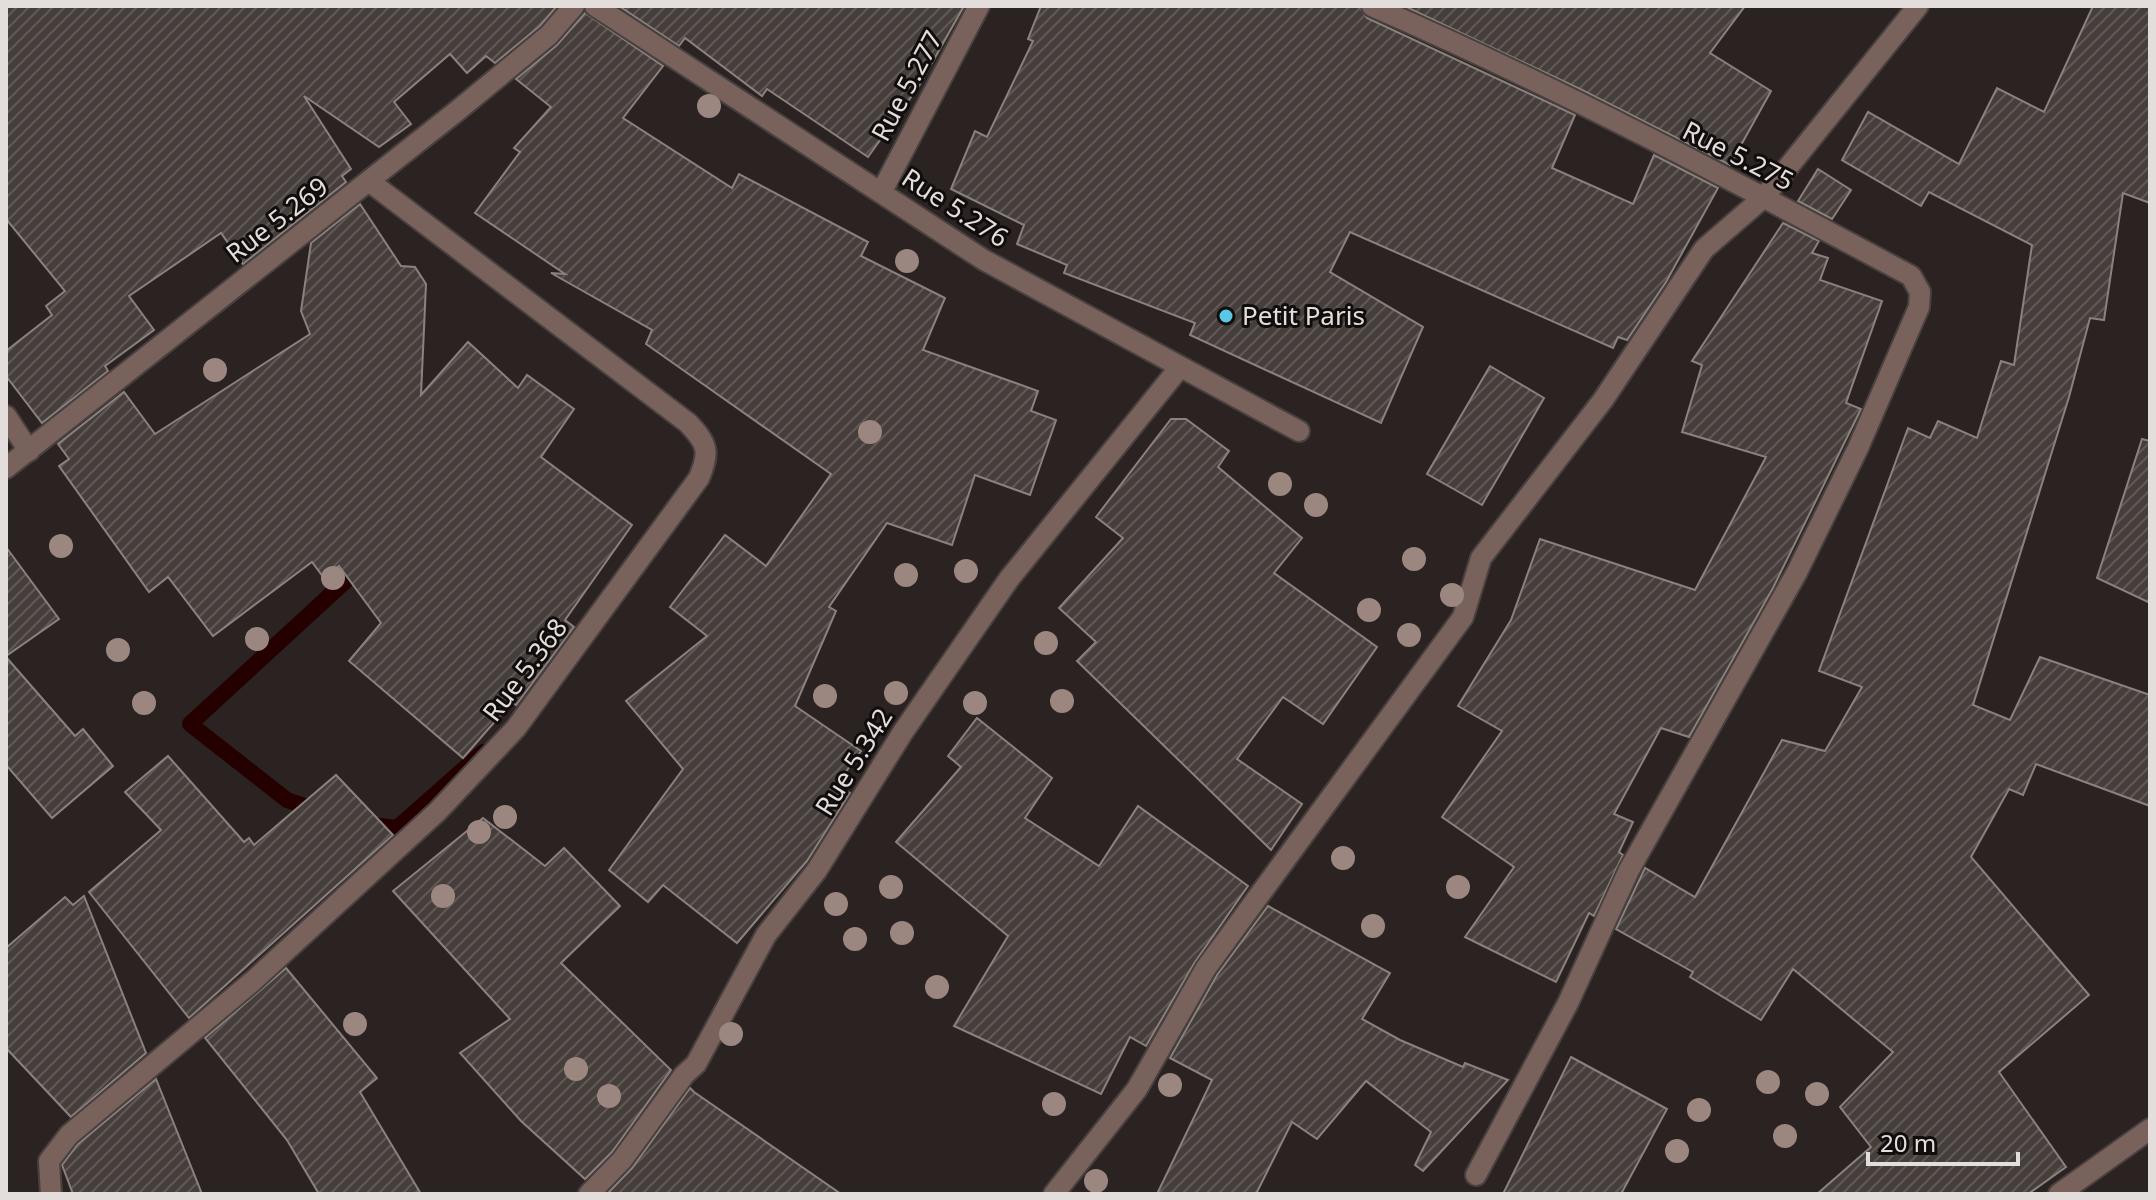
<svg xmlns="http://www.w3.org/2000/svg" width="2156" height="1200" viewBox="0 0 2156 1200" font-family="'Noto Sans',sans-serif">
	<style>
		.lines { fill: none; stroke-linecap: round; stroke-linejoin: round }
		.stream { stroke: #240000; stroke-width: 16 }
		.building { fill: url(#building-hatch); stroke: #8b827f; stroke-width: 2 }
		.minor-casing { stroke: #48413f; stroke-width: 24 }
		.minor { stroke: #7a625c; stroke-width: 20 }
		.tree { fill: #9c8780 }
		.poi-dot { fill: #59c8e4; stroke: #110d0c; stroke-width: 3 }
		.labels { text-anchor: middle; stroke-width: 6; stroke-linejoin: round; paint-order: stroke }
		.street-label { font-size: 26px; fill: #e3dedc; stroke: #110d0c }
		.poi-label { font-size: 26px; fill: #e3dedc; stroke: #110d0c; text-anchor: start }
	</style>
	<defs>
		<pattern id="building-hatch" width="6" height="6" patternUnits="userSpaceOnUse" patternTransform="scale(2)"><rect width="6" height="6" fill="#463e3b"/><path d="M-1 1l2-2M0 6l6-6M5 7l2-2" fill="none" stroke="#615957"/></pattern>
	</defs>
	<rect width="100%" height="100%" fill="#2b2321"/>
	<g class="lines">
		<g class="stream">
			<path d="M 322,812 L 287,800 L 190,724 L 364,564"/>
			<path d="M 363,824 L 397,828 L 483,752"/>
		</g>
	</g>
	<g class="building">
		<path d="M 6,6 L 557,6 L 540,26 L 495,63 L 486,56 L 467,73 L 450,54 L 394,102 L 411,124 L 379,147 L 304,96 L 351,169 L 342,176 L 346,182 L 243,264 L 221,233 L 129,296 L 154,330 L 105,366 L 108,371 L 42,423 L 6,376 L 6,351 L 52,315 L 46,306 L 65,291 L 6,219 Z"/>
		<path d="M 619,6 L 964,6 L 919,86 L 868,157 L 767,89 L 762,96 L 685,38 L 679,46 Z"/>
		<path d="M 1041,6 L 1359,6 L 1367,18 L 1575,115 L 1552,168 L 1633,204 L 1654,155 L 1718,188 L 1666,282 L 1627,340 L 1618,337 L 1613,348 L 1350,232 L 1330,272 L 1423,327 L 1381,423 L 1190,335 L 1195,323 L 1064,273 L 1067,265 L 1017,244 L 1024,225 L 951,189 L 975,131 L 987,137 L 1033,41 L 1028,39 Z"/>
		<path d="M 1404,6 L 1745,6 L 1710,53 L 1771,91 L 1730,165 L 1582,90 Z"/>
		<path d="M 2093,6 L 2150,6 L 2150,203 L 2123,193 L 2104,320 L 2090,318 L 2069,397 L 1973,705 L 2010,720 L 2040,657 L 2150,695 L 2150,806 L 2036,764 L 2023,795 L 2009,789 L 1971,857 L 2089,995 L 1999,1072 L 2066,1167 L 2028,1194 L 1817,1194 L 1871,1147 L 1840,1107 L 1893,1052 L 1793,969 L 1761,1020 L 1690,977 L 1693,972 L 1616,929 L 1645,868 L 1695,897 L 1782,740 L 1825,751 L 1862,687 L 1819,671 L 1908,428 L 1930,438 L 1938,421 L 1977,438 L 2001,361 L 2014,365 L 2032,245 L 1929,192 L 1921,206 L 1842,160 L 1868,112 L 1959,164 L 1997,88 L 2044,112 Z"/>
		<path d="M 585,13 L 663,66 L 623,118 L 732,188 L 739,174 L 868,242 L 861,256 L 945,298 L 923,350 L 1038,391 L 1031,411 L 1056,420 L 1030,495 L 975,475 L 952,545 L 887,523 L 829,607 L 836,611 L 795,706 L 861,751 L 837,784 L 850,793 L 807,861 L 737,943 L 663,885 L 648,902 L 609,870 L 683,769 L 626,701 L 707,636 L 670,607 L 725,535 L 766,566 L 831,474 L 646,344 L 652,330 L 551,273 L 565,274 L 475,213 L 520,152 L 514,148 L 551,107 L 516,79 L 557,45 Z"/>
		<path d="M 1818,169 L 1851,190 L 1832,219 L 1798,201 Z"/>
		<path d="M 360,204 L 401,266 L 415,267 L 426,284 L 421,395 L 468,342 L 518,388 L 527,375 L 574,409 L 541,457 L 632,525 L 565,620 L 574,627 L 516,705 L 512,702 L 463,758 L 349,661 L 381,623 L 339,566 L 324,578 L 312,562 L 213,636 L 168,577 L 149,592 L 59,466 L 69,459 L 58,444 L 124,392 L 155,434 L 310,334 L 301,311 L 311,243 Z"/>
		<path d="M 1783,223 L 1819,241 L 1812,253 L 1828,258 L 1820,280 L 1882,301 L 1846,403 L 1861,409 L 1773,588 L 1689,737 L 1661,728 L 1614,814 L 1633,822 L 1619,852 L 1623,855 L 1594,916 L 1589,913 L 1556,982 L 1465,937 L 1514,867 L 1442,817 L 1502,731 L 1458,706 L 1511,620 L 1540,539 L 1695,590 L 1766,457 L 1682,432 L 1702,365 L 1692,361 Z"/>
		<path d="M 1490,366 L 1544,398 L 1482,505 L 1427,474 Z"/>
		<path d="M 1171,419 L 1186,419 L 1229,451 L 1218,467 L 1302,538 L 1274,573 L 1377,647 L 1323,724 L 1283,697 L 1237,759 L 1302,804 L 1271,850 L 1077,661 L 1096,642 L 1059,608 L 1123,538 L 1096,517 Z"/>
		<path d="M 2142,439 L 2150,441 L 2150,603 L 2097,578 Z"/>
		<path d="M 6,547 L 59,619 L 6,656 Z"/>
		<path d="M 6,657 L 75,736 L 83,729 L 113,766 L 52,818 L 6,765 Z"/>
		<path d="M 977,718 L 1052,778 L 1025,818 L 1099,866 L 1138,806 L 1248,886 L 1195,962 L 1146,1046 L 1130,1037 L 1101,1094 L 954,1026 L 1008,936 L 896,842 L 961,767 L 948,756 Z"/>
		<path d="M 168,756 L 244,842 L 249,838 L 254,845 L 336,775 L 393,835 L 189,1018 L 89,892 L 161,830 L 125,792 Z"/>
		<path d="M 483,818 L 545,866 L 564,848 L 620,906 L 561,963 L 671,1070 L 612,1152 L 585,1179 L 521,1121 L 460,1053 L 510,1019 L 393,891 Z"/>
		<path d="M 84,896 L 146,1053 L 71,1117 L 6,1048 L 6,948 L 65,897 L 73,905 Z"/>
		<path d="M 1268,906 L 1390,973 L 1362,1019 L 1400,1040 L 1463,1067 L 1465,1063 L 1508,1080 L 1423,1171 L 1415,1165 L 1431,1132 L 1366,1081 L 1317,1139 L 1292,1122 L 1256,1194 L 1157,1194 L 1212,1080 L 1170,1058 L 1217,975 Z"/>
		<path d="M 286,968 L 377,1078 L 360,1092 L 421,1194 L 319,1194 L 287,1140 L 205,1038 Z"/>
		<path d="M 1571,1057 L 1667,1109 L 1621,1194 L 1503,1194 Z"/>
		<path d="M 156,1079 L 202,1194 L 73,1194 L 62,1165 L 78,1144 Z"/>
		<path d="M 690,1088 L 694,1092 L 841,1194 L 607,1194 L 632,1168 Z"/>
	</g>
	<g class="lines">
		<defs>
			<g id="minor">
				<path d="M 595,6 L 984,260 L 1299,431"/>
				<path d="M 1372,6 C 1556,86 1734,181 1911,276 L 1920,292 L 1919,307 L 1858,448 L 1797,572 L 1629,870 L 1568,1003 L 1476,1175"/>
				<path d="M 882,191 L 979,6"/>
				<path d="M 6,416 L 29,451"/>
				<path d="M 6,468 L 457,111 L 549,35 L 574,6"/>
				<path d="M 51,1194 L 49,1161 L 69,1135 L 253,981 L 438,811 L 516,728 L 699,478 C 710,452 708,444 688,423 L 370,182"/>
				<path d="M 589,1194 L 622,1160 L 684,1075 L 696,1064 L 766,935 L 817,870 L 903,732 L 1009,579 L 1180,367"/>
				<path d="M 1054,1194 L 1137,1089 L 1206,968 L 1463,617 L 1481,558 L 1603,400 L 1704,249 L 1764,197 L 1918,6"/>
				<path d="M 2059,1194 L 2150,1129"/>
			</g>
		</defs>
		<use href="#minor" class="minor-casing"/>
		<use href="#minor" class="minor"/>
	</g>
	<g class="tree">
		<circle cx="709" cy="106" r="12"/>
		<circle cx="907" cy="261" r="12"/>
		<circle cx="215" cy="370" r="12"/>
		<circle cx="870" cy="432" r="12"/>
		<circle cx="1280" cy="484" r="12"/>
		<circle cx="1316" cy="505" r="12"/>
		<circle cx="61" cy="546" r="12"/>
		<circle cx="1414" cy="559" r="12"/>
		<circle cx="966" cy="571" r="12"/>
		<circle cx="906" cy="575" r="12"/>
		<circle cx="333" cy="578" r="12"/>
		<circle cx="1452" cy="595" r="12"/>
		<circle cx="1369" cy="610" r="12"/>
		<circle cx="1409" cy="635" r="12"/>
		<circle cx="257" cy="639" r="12"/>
		<circle cx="1046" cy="643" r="12"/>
		<circle cx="118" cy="650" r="12"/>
		<circle cx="896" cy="693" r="12"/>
		<circle cx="825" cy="696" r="12"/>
		<circle cx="1062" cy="701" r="12"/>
		<circle cx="144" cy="703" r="12"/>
		<circle cx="975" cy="703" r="12"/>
		<circle cx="505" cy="817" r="12"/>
		<circle cx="479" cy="832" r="12"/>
		<circle cx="1343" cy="858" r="12"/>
		<circle cx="891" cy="887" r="12"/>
		<circle cx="1458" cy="887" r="12"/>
		<circle cx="443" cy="896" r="12"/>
		<circle cx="836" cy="904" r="12"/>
		<circle cx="1373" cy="926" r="12"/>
		<circle cx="902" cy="933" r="12"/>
		<circle cx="855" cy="939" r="12"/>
		<circle cx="937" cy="987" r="12"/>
		<circle cx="355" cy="1024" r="12"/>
		<circle cx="731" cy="1034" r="12"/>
		<circle cx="576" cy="1069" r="12"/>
		<circle cx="1768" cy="1082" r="12"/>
		<circle cx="1170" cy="1085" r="12"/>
		<circle cx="1817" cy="1094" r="12"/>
		<circle cx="609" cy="1096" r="12"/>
		<circle cx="1054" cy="1104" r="12"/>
		<circle cx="1699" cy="1110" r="12"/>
		<circle cx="1785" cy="1136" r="12"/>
		<circle cx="1677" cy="1151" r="12"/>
		<circle cx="1096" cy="1181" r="12"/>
	</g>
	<circle class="poi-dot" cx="1226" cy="316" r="8"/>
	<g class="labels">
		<g class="street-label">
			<text transform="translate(907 86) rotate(-62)" y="9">Rue 5.277</text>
			<text transform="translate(1738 156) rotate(27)" y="9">Rue 5.275</text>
			<text transform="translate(955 208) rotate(33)" y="9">Rue 5.276</text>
			<text transform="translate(277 220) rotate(-38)" y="9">Rue 5.269</text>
			<text transform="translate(525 670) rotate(-53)" y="9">Rue 5.368</text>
			<text transform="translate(854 762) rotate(-58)" y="9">Rue 5.342</text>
		</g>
		<g class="poi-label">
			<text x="1242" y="325">Petit Paris</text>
		</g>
	</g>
	<rect width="2156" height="1200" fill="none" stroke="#e3dedc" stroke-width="16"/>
	<path d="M1868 1152v12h150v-12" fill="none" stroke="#e3dedc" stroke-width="4"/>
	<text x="1880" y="1152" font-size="24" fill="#e3dedc" stroke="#110d0c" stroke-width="6" paint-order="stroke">20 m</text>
</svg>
